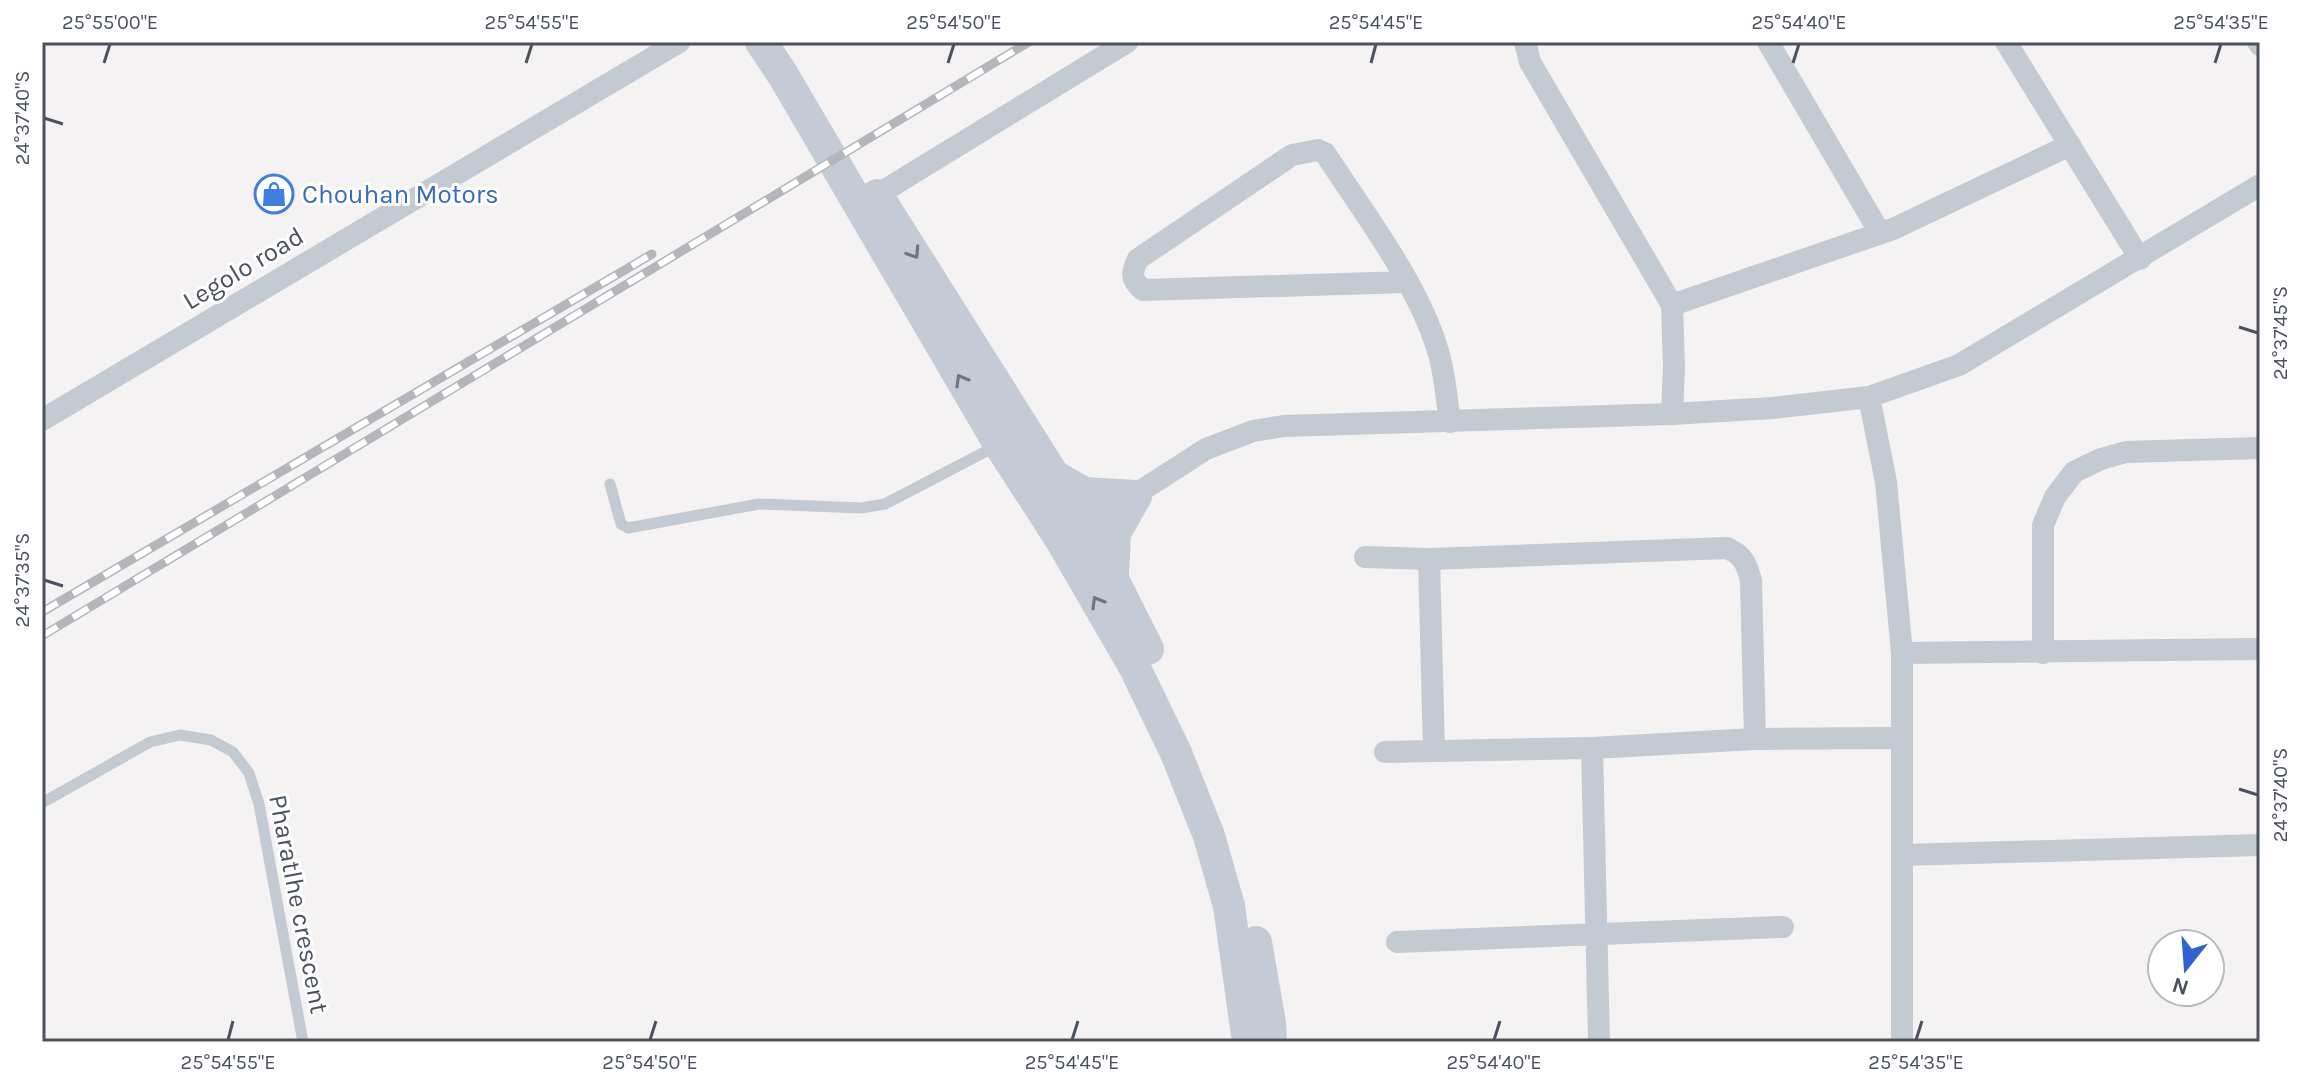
<svg xmlns="http://www.w3.org/2000/svg" width="2302" height="1084" viewBox="0 0 2302 1084" font-family="Karla,sans-serif">
	<style>
		.lines { fill: none; stroke-linecap: round; stroke-linejoin: round }
		.lane { stroke: #c4cad1; stroke-width: 11 }
		.street { stroke: #c4cad1; stroke-width: 22 }
		.secondary { stroke: #c5cbd5; stroke-width: 32 }
		.rail-casing { stroke: #b5b6bb; stroke-width: 9 }
		.rail { stroke: #fff; stroke-width: 6; stroke-dasharray: 18; stroke-linecap: butt }
		.oneway { stroke: #707681 }
		.ticks { fill: none; stroke: #4c525d; stroke-width: 3 }
		.labels { text-anchor: middle; stroke-width: 6; stroke-linejoin: round; paint-order: stroke }
		.shop-label { font-size: 26px; fill: #366cbe; stroke: #fff; text-anchor: start }
		.street-label { font-size: 26px; fill: #4c525d; stroke: #fff }
		.neatline { fill: none; stroke: #4c525d; stroke-width: 3 }
		.ticks-label { font-size: 20px; text-anchor: middle; fill: #4c525d }
	</style>
	<rect width="100%" height="100%" fill="#f4f2f2"/>
	<g class="lines">
		<g class="lane">
			<path d="M 610,484 L 621,524 L 628,528 L 759,504 L 861,508 L 885,504 L 998,445"/>
			<path d="M 42,803 L 150,742 L 180,735 L 211,740 L 233,752 L 249,773 L 259,804 L 303,1042"/>
		</g>
		<g class="street">
			<path d="M 1525,42 L 1530,62 L 1672,305 L 1674,367 L 1672,414"/>
			<path d="M 1768,42 L 1880,233"/>
			<path d="M 2006,42 L 2140,259"/>
			<path d="M 2258,42 L 2260,45"/>
			<path d="M 877,195 L 1127,42"/>
			<path d="M 1407,282 L 1143,290 C 1131,280 1131,273 1138,259 L 1292,155 L 1318,150 L 1325,153 C 1363,212 1417,282 1437,348 C 1445,371 1446,397 1450,422"/>
			<path d="M 1672,305 L 1893,229 L 2070,145"/>
			<path d="M 1869,397 L 1886,482 L 1902,653 L 1902,1042"/>
			<path d="M 42,420 L 679,42"/>
			<path d="M 1074,534 L 1206,449 L 1253,431 L 1284,426 L 1672,414 L 1772,408 L 1869,397 L 1959,365 L 2260,185"/>
			<path d="M 1365,557 L 1429,559 L 1727,548 C 1743,555 1747,564 1751,581 L 1755,739"/>
			<path d="M 1429,559 L 1434,751"/>
			<path d="M 1902,653 L 2260,649"/>
			<path d="M 2043,653 L 2043,525 L 2055,497 L 2074,472 L 2101,459 L 2126,452 L 2260,448"/>
			<path d="M 1592,748 L 1599,1042"/>
			<path d="M 1385,752 L 1592,748 L 1755,739 L 1900,738"/>
			<path d="M 1903,855 L 2260,845"/>
			<path d="M 1397,942 L 1783,927"/>
		</g>
		<g class="secondary">
			<path d="M 761,42 L 783,75 L 999,444 L 1061,540 L 1135,668 L 1176,753 L 1209,836 L 1229,906 L 1248,1042"/>
			<path d="M 877,195 L 1087,528 L 1148,649"/>
			<path d="M 1056,477 L 1084,493 L 1136,496"/>
			<path d="M 1113,575 L 1115,533 L 1136,496"/>
			<path d="M 1256,942 L 1270,1023 L 1271,1042"/>
		</g>
		<defs>
			<g id="rail">
				<path d="M 42,612 L 652,254"/>
				<path d="M 42,636 L 1029,42"/>
			</g>
		</defs>
		<use href="#rail" class="rail-casing"/>
		<use href="#rail" class="rail"/>
	</g>
	<defs><path id="oneway-chevron" d="M-2-3.5L2.5 0L-2 3.5" fill="none" stroke-width="1.6" stroke-linecap="round" stroke-linejoin="round" transform="scale(2)"/></defs>
	<g class="oneway">
		<use href="#oneway-chevron" transform="translate(914 253) rotate(57)"/>
		<use href="#oneway-chevron" transform="translate(961 380) rotate(-120)"/>
		<use href="#oneway-chevron" transform="translate(1097 602) rotate(-120)"/>
	</g>
	<path class="ticks" d="M 104,63 L 110,44M 526,63 L 532,44M 948,63 L 954,44M 1371,63 L 1376,44M 1793,63 L 1799,44M 2215,63 L 2221,44M 44,118 L 63,124M 2239,327 L 2258,333M 44,580 L 63,586M 2239,789 L 2258,795M 228,1040 L 233,1021M 650,1040 L 656,1021M 1072,1040 L 1078,1021M 1494,1040 L 1500,1021M 1916,1040 L 1922,1021"/>
	<defs>
		<symbol id="shop-ring" viewBox="-11 -11 22 22"><circle r="9.5" fill="#fff" stroke="#3f7fe0" stroke-width="1.5"/><path d="M-5-2.5h2.3a2.7 3.5 0 0 1 5.4 0H5L5.5 6h-11ZM-1.5-2.5h3a1.5 2.3 0 0 0-3 0Z" fill="#3f7fe0"/></symbol>
	</defs>
	<g fill-rule="evenodd">
		<use href="#shop-ring" x="252" y="172" width="44" height="44"/>
	</g>
	<g class="labels">
		<g class="shop-label">
			<text x="302" y="203">Chouhan Motors</text>
		</g>
		<g class="street-label">
			<text transform="translate(243 268) rotate(-31)" y="9">Legolo road</text>
			<text transform="translate(299 904) rotate(79)" y="9">Pharatlhe crescent</text>
		</g>
	</g>
	<rect width="2302" height="1084" fill="none" stroke="#ffffff" stroke-width="88"/>
	<g transform="translate(2186 968) rotate(197)"><circle r="38" fill="#ffffff" stroke="#b7babe" stroke-width="2"/>
	<path d="M0-6L14 30L0 20L-14 30Z" fill="#3160cf"/>
	<text y="-12" font-size="22" font-weight="bold" text-anchor="middle" fill="#4c525d">N</text>
	</g>
	<rect x="44" y="44" width="2214" height="996" class="neatline"/>
	<g class="ticks-label">
		<text x="110" y="29">25°55'00"E</text>
		<text x="532" y="29">25°54'55"E</text>
		<text x="954" y="29">25°54'50"E</text>
		<text x="1376" y="29">25°54'45"E</text>
		<text x="1799" y="29">25°54'40"E</text>
		<text x="2221" y="29">25°54'35"E</text>
		<text transform="translate(22 118) rotate(-90)" y="7">24°37'40"S</text>
		<text transform="translate(2280 333) rotate(-90)" y="7">24°37'45"S</text>
		<text transform="translate(22 580) rotate(-90)" y="7">24°37'35"S</text>
		<text transform="translate(2280 795) rotate(-90)" y="7">24°37'40"S</text>
		<text x="228" y="1069">25°54'55"E</text>
		<text x="650" y="1069">25°54'50"E</text>
		<text x="1072" y="1069">25°54'45"E</text>
		<text x="1494" y="1069">25°54'40"E</text>
		<text x="1916" y="1069">25°54'35"E</text>
	</g>
</svg>
